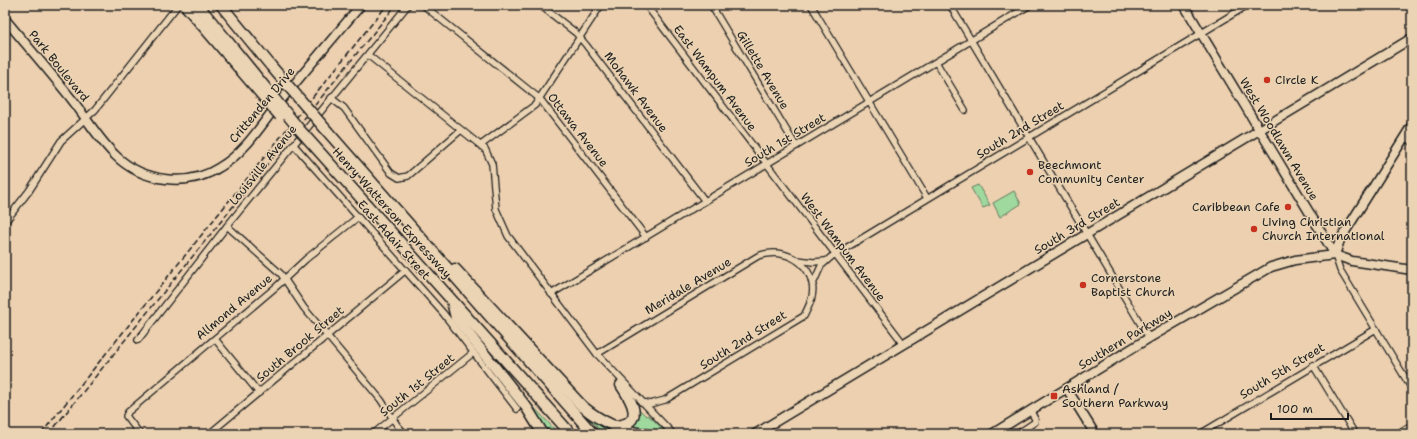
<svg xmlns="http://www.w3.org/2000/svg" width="1417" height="439" viewBox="0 0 1417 439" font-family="'Shantell Sans',sans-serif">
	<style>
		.green { fill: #a0d99e; stroke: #5e7a5d }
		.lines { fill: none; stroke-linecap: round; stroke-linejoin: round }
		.street-casing { stroke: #1c1c1c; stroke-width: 8 }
		.secondary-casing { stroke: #1c1c1c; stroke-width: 11 }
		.highway-casing { stroke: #1c1c1c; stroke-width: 13 }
		.street { stroke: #ebd4b4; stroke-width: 5.5 }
		.secondary { stroke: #ebd4b4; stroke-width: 8 }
		.highway { stroke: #ebd4b4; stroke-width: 10 }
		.rail { stroke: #1c1c1c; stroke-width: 1.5; stroke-dasharray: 6 3; stroke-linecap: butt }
		.highway-bridge-casing { stroke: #1c1c1c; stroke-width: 13; stroke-linecap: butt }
		.highway-bridge { stroke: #ebd4b4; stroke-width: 10 }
		.poi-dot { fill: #c8321e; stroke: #ebd4b4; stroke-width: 1.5 }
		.labels { text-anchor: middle; stroke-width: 3; stroke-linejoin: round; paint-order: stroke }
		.street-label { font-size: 12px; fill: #1c1c1c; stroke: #ebd4b4 }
		.poi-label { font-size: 12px; fill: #1c1c1c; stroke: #ebd4b4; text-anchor: start }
	</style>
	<rect width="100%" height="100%" fill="#ecd0b0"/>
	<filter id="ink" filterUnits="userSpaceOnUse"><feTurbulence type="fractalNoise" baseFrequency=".025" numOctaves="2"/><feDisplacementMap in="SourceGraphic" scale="8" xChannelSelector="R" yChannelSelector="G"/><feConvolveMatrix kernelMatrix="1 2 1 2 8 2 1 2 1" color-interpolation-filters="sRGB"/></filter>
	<g filter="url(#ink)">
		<g class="green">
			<path d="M 978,185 L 990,205 L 983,208 L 971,188 Z"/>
			<path d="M 1014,191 L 1021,204 L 1000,217 L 993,203 Z"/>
			<path d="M 515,387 L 559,434 L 547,434 Z"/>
			<path d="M 638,408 L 646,416 L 648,415 L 663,429 L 663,432 L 630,426 Z"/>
			<path d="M 585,415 L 586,415 L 624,434 L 604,434 Z"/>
		</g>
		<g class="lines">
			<defs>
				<g id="street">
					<path d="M 423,5 L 540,99 L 646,237"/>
					<path d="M 540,5 L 576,33 L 586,45 L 705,201"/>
					<path d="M 646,5 L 903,343"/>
					<path d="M 711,5 L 796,146"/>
					<path d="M 811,5 L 927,198"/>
					<path d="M 950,5 L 1149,338"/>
					<path d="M 368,55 L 485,149 L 492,164 L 496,209 L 508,236 L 597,354 L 673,434"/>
					<path d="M 936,62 L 965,110"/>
					<path d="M 331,98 L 344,108 L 391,173 L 399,178 L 408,176 L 461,130"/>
					<path d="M 1404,137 L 1412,142"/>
					<path d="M 294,145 L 443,313 L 517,409"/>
					<path d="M 481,145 L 535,105 L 601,5"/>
					<path d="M 5,222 L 29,191 L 61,141 L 95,110 L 178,5"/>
					<path d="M 227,226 L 281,274 L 304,308 L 381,400 L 397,425 L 405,434"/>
					<path d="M 1335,255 L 1340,270 L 1412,389"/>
					<path d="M 798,260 L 813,262 L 825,261"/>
					<path d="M 813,284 L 821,266 L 831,257 L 1248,5"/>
					<path d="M 551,294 L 1030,5"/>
					<path d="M 215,339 L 259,393"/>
					<path d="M 138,340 L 227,226 L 408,5"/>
					<path d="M 597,354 L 758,256 C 780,248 807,258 812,283 C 815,295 809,306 804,316 L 665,400 L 650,404 L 641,402"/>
					<path d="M 1313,365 L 1355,434"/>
					<path d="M 140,434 L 126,416 L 128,412 L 277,286 L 306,259 L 358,217"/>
					<path d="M 209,434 L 406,270"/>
					<path d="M 373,434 L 473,353"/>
					<path d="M 1017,434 L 1035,422 L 1035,419 L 1030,410"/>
					<path d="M 1200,434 L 1376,329"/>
					<path d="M 1397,434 L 1412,425"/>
				</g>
				<g id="secondary">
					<path d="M 1184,5 L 1335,255"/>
					<path d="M 5,19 C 28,47 51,73 73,101 C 87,119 99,140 116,156 C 143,182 188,188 220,167 C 244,153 260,127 277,105 C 305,71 333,38 361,5"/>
					<path d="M 1335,255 L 1340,240 L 1412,125"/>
					<path d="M 1067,389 L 1095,434"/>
					<path d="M 755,434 L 1412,38"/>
					<path d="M 992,434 L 1149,338 L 1271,267 L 1295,260 L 1335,255 L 1352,261 L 1412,270"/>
				</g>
				<g id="highway">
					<path d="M 221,5 L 271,66"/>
					<path d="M 328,132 L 593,434"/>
					<path d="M 367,205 L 571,434"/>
					<path d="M 455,269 L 582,406 C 600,421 620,431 644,434"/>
					<path d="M 452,301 L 456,318 L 527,408 L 543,434"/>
					<path d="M 614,426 C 646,424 632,401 621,385"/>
				</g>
			</defs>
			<use href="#street" class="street-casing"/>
			<use href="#secondary" class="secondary-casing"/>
			<use href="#highway" class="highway-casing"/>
			<use href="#street" class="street"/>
			<use href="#secondary" class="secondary"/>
			<use href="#highway" class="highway"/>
			<g class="rail">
				<path d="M 41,434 L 387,5"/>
				<path d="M 49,434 L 396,5"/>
			</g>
			<defs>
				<g id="highway-bridge">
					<path d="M 185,5 L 280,116"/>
					<path d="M 198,5 L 299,129 L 367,205"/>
					<path d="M 271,66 L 328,132"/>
				</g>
			</defs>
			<use href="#highway-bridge" class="highway-bridge-casing"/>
			<use href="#highway-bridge" class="highway-bridge"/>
		</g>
	</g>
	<g class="poi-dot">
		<circle cx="1267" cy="80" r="4"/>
		<circle cx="1030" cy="172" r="4"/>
		<circle cx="1288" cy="207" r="4"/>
		<circle cx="1254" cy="229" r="4"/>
		<circle cx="1083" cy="285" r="4"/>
		<rect x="1050" y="392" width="8" height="8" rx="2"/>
	</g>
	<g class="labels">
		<g class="street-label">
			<text transform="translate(59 66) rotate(51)" y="4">Park Boulevard</text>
			<text transform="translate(763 70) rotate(59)" y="4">Gillette Avenue</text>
			<text transform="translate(715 78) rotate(53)" y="4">East Wampum Avenue</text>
			<text transform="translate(636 92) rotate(53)" y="4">Mohawk Avenue</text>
			<text transform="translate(262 105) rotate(-50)" y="4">Crittenden Drive</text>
			<text transform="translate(578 130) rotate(52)" y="4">Ottawa Avenue</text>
			<text transform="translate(1020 130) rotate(-31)" y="4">South 2nd Street</text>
			<text transform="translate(1279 139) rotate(59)" y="4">West Woodlawn Avenue</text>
			<text transform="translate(785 140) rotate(-31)" y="4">South 1st Street</text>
			<text transform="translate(263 165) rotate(-51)" y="4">Louisville Avenue</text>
			<text transform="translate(392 213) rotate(48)" y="4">Henry Watterson Expressway</text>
			<text transform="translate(1077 226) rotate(-31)" y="4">South 3rd Street</text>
			<text transform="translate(394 240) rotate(48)" y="4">East Adair Street</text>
			<text transform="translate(843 247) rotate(53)" y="4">West Wampum Avenue</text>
			<text transform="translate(688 286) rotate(-31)" y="4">Meridale Avenue</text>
			<text transform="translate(234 307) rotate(-40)" y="4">Allmond Avenue</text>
			<text transform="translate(1125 339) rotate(-31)" y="4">Southern Parkway</text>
			<text transform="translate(743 340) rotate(-32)" y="4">South 2nd Street</text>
			<text transform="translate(300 344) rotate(-40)" y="4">South Brook Street</text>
			<text transform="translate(1282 371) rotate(-31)" y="4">South 5th Street</text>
			<text transform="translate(417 385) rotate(-39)" y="4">South 1st Street</text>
		</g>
		<g class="poi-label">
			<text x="1275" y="84">Circle K</text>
			<text x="1038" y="169">Beechmont<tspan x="1038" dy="14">Community Center</tspan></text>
			<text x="1280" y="211" text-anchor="end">Caribbean Cafe</text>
			<text x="1262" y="226">Living Christian<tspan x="1262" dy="14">Church International</tspan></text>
			<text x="1091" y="282">Cornerstone<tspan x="1091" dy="14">Baptist Church</tspan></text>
			<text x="1062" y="393">Ashland /<tspan x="1062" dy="14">Southern Parkway</tspan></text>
		</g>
	</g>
	<rect width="1417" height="439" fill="none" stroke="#ebd4b4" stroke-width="20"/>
	<rect x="10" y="10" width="1397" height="419" fill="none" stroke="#1c1c1c" stroke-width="1.5" filter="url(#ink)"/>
	<path d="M1271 413v6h77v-6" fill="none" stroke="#1c1c1c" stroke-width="2"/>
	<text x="1277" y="413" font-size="12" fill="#1c1c1c" stroke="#ebd4b4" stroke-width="3" paint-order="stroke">100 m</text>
</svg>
